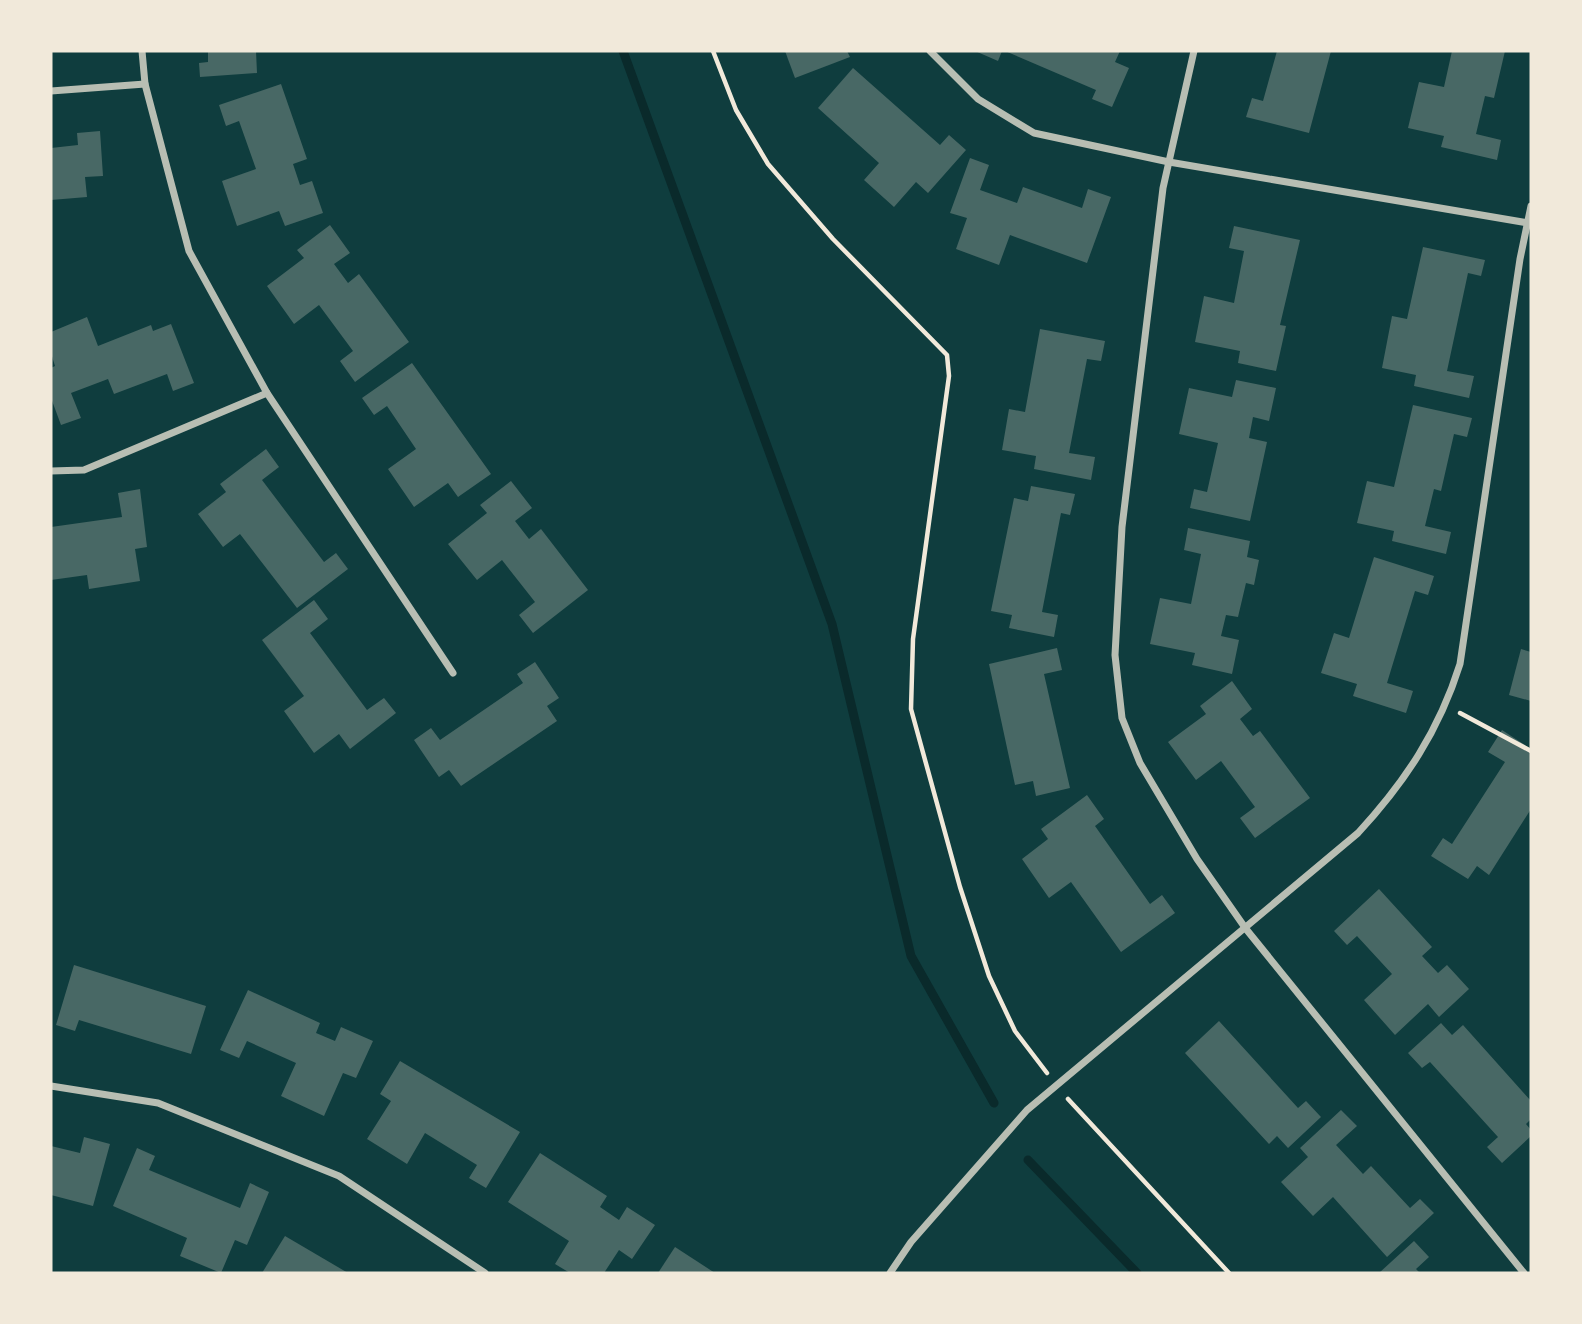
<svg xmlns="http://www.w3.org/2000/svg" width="1582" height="1324" viewBox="0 0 1582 1324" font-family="'Roboto Condensed',sans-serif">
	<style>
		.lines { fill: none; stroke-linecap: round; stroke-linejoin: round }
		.stream { stroke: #0a2a2b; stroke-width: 9 }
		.building { fill: #486865 }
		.path { stroke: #f1e9da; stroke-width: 4.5 }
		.minor { stroke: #b8beb3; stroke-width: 7 }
	</style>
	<rect width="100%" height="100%" fill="#0f3d3e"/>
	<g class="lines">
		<g class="stream">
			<path d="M 623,51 L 832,624 L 911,956 L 994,1103"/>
			<path d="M 1028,1160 L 1137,1273"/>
		</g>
	</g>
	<g class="building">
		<path d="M 208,51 L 256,51 L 257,73 L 200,77 L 199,63 L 208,62 Z"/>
		<path d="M 785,51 L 847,51 L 850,57 L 795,78 Z"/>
		<path d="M 975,51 L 1002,51 L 998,61 Z"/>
		<path d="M 1005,51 L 1120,51 L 1115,62 L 1129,68 L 1112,107 L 1092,99 L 1096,90 Z"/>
		<path d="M 1277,51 L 1331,51 L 1309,133 L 1246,117 L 1252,98 L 1263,101 Z"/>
		<path d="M 1452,51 L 1505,51 L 1494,98 L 1485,96 L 1476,134 L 1501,140 L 1497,160 L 1441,147 L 1444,136 L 1408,128 L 1419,82 L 1444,87 Z"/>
		<path d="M 853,68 L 940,145 L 949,135 L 966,150 L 928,193 L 916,182 L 894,207 L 864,180 L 879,163 L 818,108 Z"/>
		<path d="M 281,84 L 307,159 L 293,164 L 300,185 L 312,181 L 323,213 L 285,226 L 279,211 L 237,226 L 222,181 L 256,169 L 239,121 L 226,126 L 219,105 Z"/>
		<path d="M 100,131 L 103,176 L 85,177 L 87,197 L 51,200 L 51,148 L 78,145 L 77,133 Z"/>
		<path d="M 970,158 L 989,165 L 980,190 L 1017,203 L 1023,187 L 1082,208 L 1088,189 L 1111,197 L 1087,263 L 1010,235 L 999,265 L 956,249 L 967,218 L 950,213 Z"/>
		<path d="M 330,225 L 350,253 L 334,264 L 348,283 L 359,274 L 409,342 L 355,382 L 340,361 L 353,351 L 319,305 L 294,324 L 267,286 L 304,258 L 297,250 Z"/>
		<path d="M 1234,226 L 1300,240 L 1280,325 L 1286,326 L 1276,371 L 1238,363 L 1240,351 L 1195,342 L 1204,296 L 1234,303 L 1244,251 L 1229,248 Z"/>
		<path d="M 1423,247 L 1485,260 L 1481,276 L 1468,273 L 1447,371 L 1474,376 L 1469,398 L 1414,386 L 1416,375 L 1382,368 L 1392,316 L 1407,319 Z"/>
		<path d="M 87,317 L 98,346 L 151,325 L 153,331 L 171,324 L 194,383 L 173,391 L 167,374 L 114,394 L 108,379 L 71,393 L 81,418 L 61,425 L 51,398 L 51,368 L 55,366 L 51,353 L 51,332 Z"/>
		<path d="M 1040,329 L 1105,341 L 1101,361 L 1087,359 L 1069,453 L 1095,457 L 1091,480 L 1034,469 L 1036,456 L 1002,450 L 1009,409 L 1025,412 Z"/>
		<path d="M 412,363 L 491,474 L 458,497 L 448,483 L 414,507 L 388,469 L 416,449 L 387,406 L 374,415 L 362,398 Z"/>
		<path d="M 1236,380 L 1276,388 L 1269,421 L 1253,417 L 1249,438 L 1267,442 L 1250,521 L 1190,508 L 1194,489 L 1207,492 L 1218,443 L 1179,434 L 1189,388 L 1232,397 Z"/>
		<path d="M 1413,405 L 1472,418 L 1467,437 L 1454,434 L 1441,491 L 1434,489 L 1425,526 L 1451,532 L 1446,554 L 1392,541 L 1394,531 L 1357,523 L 1367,481 L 1394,487 Z"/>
		<path d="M 266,449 L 279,467 L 262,480 L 324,562 L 336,553 L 348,569 L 297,608 L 240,534 L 223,547 L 198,514 L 226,492 L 220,484 Z"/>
		<path d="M 511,481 L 532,508 L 515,521 L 529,539 L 541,529 L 588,590 L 533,633 L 519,615 L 535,602 L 502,560 L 477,580 L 448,544 L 487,513 L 480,505 Z"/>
		<path d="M 1031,486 L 1075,494 L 1070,515 L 1061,513 L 1042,612 L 1058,615 L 1054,637 L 1009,628 L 1012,615 L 991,611 L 1014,498 L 1028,501 Z"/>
		<path d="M 140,489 L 147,547 L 135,549 L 140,581 L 89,589 L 87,575 L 51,580 L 51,527 L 122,517 L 118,493 Z"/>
		<path d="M 1188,528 L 1250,541 L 1247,557 L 1259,560 L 1254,585 L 1246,583 L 1238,617 L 1226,615 L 1221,636 L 1239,640 L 1232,674 L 1192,665 L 1195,653 L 1150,644 L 1160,598 L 1191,604 L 1201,554 L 1184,550 Z"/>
		<path d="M 1374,557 L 1434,576 L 1428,595 L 1415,591 L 1387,683 L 1413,691 L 1406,713 L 1353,696 L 1357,684 L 1321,673 L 1334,633 L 1349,638 Z"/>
		<path d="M 314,600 L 328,619 L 310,633 L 367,710 L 384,698 L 396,713 L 350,749 L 339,734 L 314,753 L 284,711 L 304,696 L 262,640 Z"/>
		<path d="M 1057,648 L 1062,670 L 1044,674 L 1070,788 L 1036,796 L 1033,781 L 1015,785 L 989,664 Z"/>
		<path d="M 1521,649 L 1531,652 L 1531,701 L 1509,695 Z"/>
		<path d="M 535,662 L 559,698 L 547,706 L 557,721 L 461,786 L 449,770 L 439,777 L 414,740 L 431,728 L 440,740 L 523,683 L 517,674 Z"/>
		<path d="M 1232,681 L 1252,709 L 1240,719 L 1253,736 L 1260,731 L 1310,798 L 1255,838 L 1240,818 L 1255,807 L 1221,761 L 1196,780 L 1168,742 L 1206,714 L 1200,706 Z"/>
		<path d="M 1502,730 L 1531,749 L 1531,809 L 1489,875 L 1477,866 L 1468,879 L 1431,856 L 1443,838 L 1452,844 L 1505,762 L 1488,752 Z"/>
		<path d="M 1087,795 L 1104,819 L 1095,826 L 1150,904 L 1162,895 L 1175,913 L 1121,952 L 1071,882 L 1049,898 L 1022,859 L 1048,839 L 1041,829 Z"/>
		<path d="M 1379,889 L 1432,947 L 1422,956 L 1438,973 L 1447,965 L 1469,989 L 1439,1017 L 1428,1004 L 1395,1035 L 1364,1000 L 1392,974 L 1357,936 L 1347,945 L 1334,931 Z"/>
		<path d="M 74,965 L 206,1006 L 191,1054 L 79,1020 L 75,1031 L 56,1025 Z"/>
		<path d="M 248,990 L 320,1023 L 316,1033 L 335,1041 L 341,1027 L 373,1041 L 356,1078 L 343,1073 L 324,1116 L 281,1096 L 296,1063 L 247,1041 L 239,1058 L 220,1050 Z"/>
		<path d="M 1219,1021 L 1298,1108 L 1306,1101 L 1321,1117 L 1288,1148 L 1277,1136 L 1269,1144 L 1185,1053 Z"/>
		<path d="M 1441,1023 L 1452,1035 L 1463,1025 L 1531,1101 L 1531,1119 L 1526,1124 L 1531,1130 L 1531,1136 L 1502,1163 L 1487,1147 L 1498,1137 L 1430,1062 L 1422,1068 L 1408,1053 Z"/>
		<path d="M 400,1061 L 520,1132 L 486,1188 L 469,1178 L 477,1165 L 425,1133 L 407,1164 L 367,1139 L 391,1101 L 380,1094 Z"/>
		<path d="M 1341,1110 L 1357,1126 L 1336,1145 L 1363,1174 L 1371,1166 L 1410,1208 L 1420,1199 L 1434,1213 L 1387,1257 L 1333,1197 L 1313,1216 L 1281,1182 L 1308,1157 L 1300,1148 Z"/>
		<path d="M 84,1137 L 110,1144 L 93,1206 L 51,1195 L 51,1146 L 80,1153 Z"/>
		<path d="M 137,1148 L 155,1156 L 149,1170 L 240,1208 L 250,1183 L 269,1192 L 247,1245 L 235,1240 L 221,1273 L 180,1256 L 187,1238 L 113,1206 Z"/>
		<path d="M 540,1153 L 607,1196 L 600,1207 L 619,1220 L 627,1207 L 655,1225 L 632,1259 L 619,1250 L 604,1273 L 570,1273 L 555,1264 L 569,1241 L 508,1202 Z"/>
		<path d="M 285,1236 L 348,1273 L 262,1273 Z"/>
		<path d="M 1414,1241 L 1429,1257 L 1416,1269 L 1420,1273 L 1379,1273 Z"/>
		<path d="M 675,1247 L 715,1273 L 658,1273 Z"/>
	</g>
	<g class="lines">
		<g class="path">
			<path d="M 713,51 L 736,110 L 768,164 L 833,239 L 947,355 L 949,376 L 913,639 L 911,709 L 960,887 L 989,976 L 1015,1031 L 1047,1073"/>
			<path d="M 1460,713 L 1531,751"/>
			<path d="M 1068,1099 L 1229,1273"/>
		</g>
		<g class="minor">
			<path d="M 142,51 L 145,84 L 189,251 L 267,393 L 453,673"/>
			<path d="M 930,51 L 978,99 L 1034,133 L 1169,162 L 1528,223"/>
			<path d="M 1194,51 L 1163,188 L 1122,527 L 1115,655 L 1122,718 L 1140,763 L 1197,859 L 1246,929 L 1524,1273"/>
			<path d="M 51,91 L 145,84"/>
			<path d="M 51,471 L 84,470 L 267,393"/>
			<path d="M 51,1086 L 158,1103 L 339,1176 L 485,1273"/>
			<path d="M 890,1273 L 911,1242 L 1027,1110 L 1358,833 C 1405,782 1439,731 1460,664 L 1520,259 L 1531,206"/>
		</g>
	</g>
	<rect width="1582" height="1324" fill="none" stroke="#f1e9da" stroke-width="105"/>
</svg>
